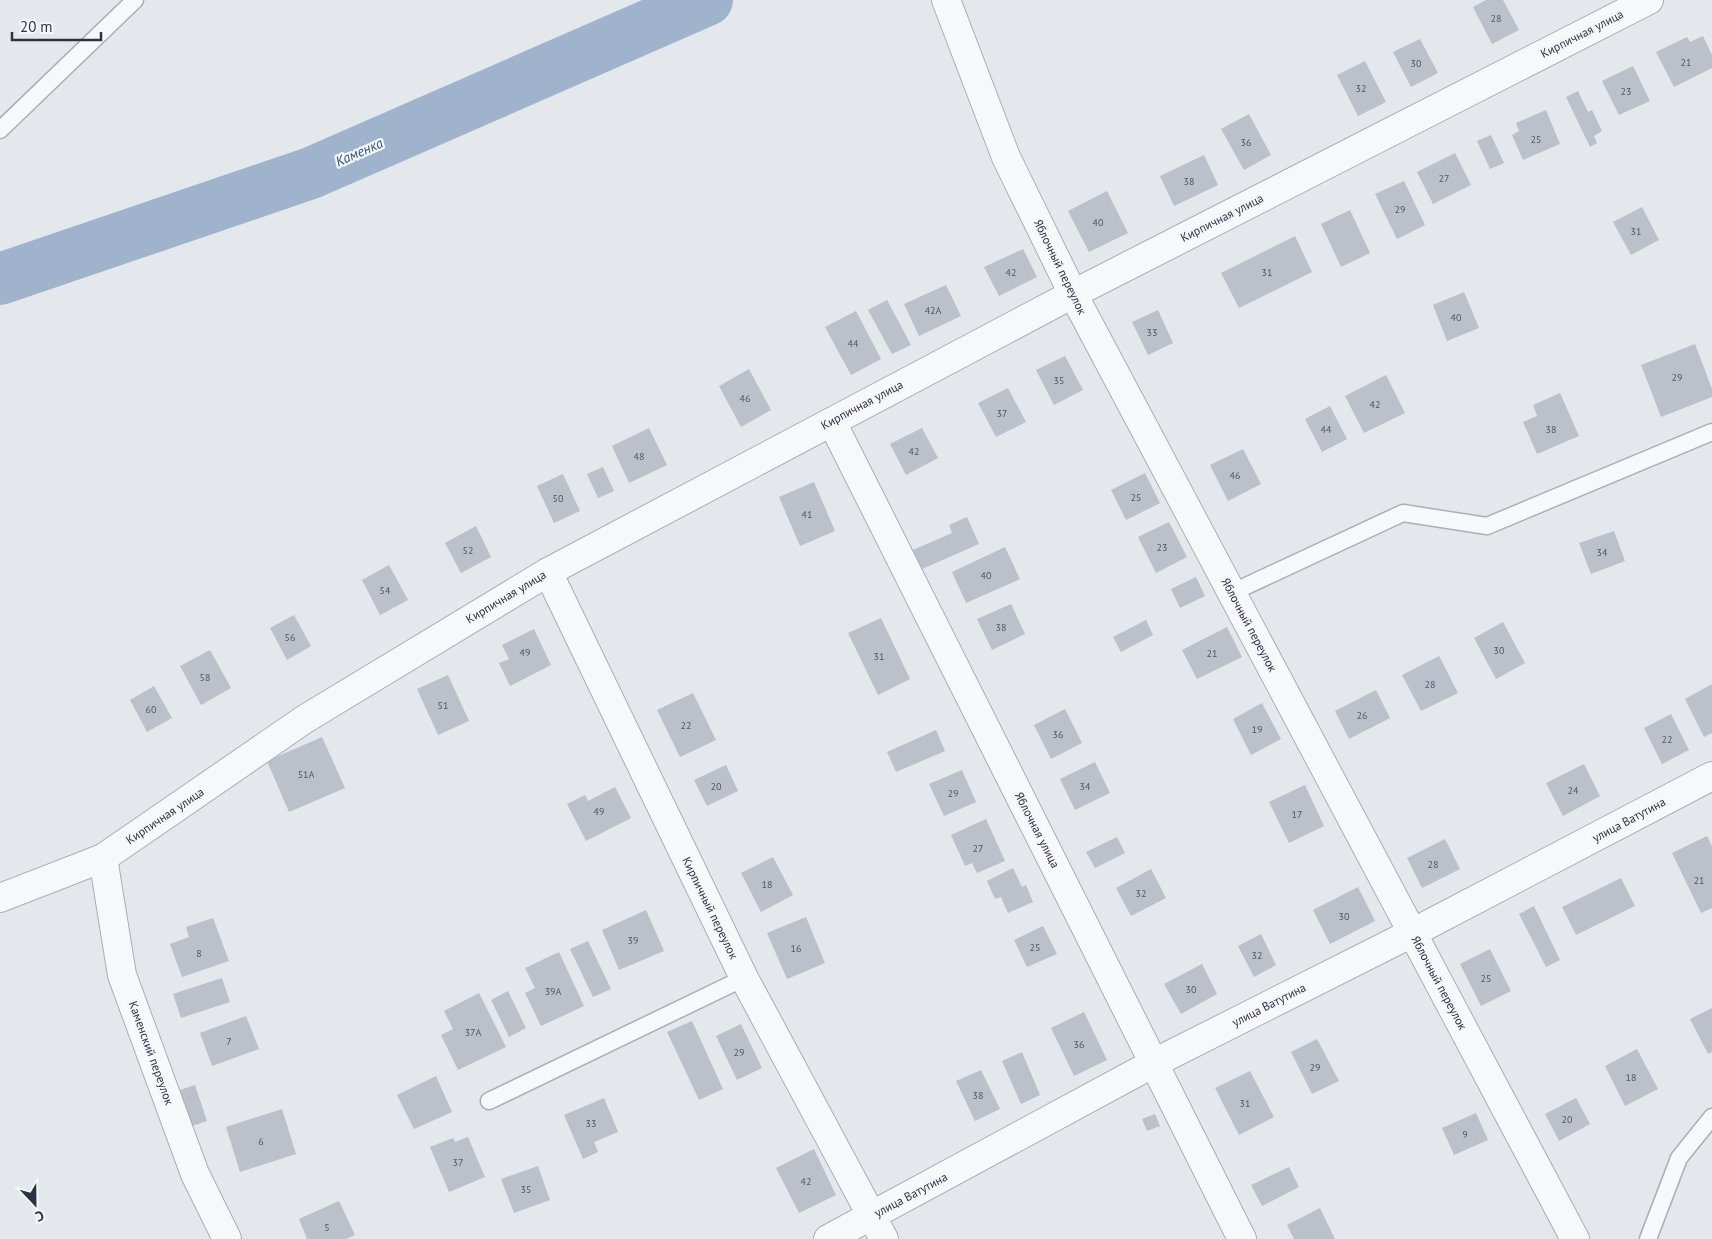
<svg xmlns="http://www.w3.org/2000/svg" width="1712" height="1239" viewBox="0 0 1712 1239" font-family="'PT Sans',sans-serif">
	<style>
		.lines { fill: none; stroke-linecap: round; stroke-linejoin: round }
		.river { stroke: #9fb4cc; stroke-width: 52 }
		.building { fill: #bbc0ca }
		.lane-casing { stroke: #a9aeb7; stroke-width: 19 }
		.street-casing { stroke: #a9aeb7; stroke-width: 30 }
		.lane { stroke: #f7f8fa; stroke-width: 16 }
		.street { stroke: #f7f8fa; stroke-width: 28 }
		.labels { text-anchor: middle; stroke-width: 4.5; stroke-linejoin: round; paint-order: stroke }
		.number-label { font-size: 10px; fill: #4f5766 }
		.street-label { font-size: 12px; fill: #2b3445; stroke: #f4f6f9 }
		.water-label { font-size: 14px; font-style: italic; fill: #34527a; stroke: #f4f6f9 }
	</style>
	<rect width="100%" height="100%" fill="#e4e7ec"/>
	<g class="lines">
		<path class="river" d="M 0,279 L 311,173 L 707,0"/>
	</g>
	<g class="building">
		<path d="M 1486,0 L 1503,0 L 1519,30 L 1492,44 L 1473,7 Z"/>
		<path d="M 1703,36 L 1712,55 L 1712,68 L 1674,87 L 1656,52 L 1687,37 L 1690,42 Z"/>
		<path d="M 1420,39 L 1438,73 L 1411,87 L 1393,52 Z"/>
		<path d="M 1365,61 L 1386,102 L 1358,116 L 1337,75 Z"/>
		<path d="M 1633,66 L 1650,101 L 1619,115 L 1602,81 Z"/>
		<path d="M 1578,91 L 1588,112 L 1592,110 L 1602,131 L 1594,136 L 1597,143 L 1590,147 L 1566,97 Z"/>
		<path d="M 1546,110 L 1560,144 L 1523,160 L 1512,135 L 1519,131 L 1516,123 Z"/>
		<path d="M 1249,114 L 1271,155 L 1244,170 L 1221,129 Z"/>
		<path d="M 1491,135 L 1504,163 L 1490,169 L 1477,141 Z"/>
		<path d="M 1455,153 L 1471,185 L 1433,204 L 1417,172 Z"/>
		<path d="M 1204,155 L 1218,185 L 1174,206 L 1160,176 Z"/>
		<path d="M 1404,181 L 1425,225 L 1397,239 L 1375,194 Z"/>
		<path d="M 1107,191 L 1128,233 L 1089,252 L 1068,211 Z"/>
		<path d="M 1642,207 L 1659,240 L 1631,255 L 1613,222 Z"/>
		<path d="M 1350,210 L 1370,253 L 1341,267 L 1321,224 Z"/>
		<path d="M 1295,236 L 1312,272 L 1239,308 L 1221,273 Z"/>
		<path d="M 1023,249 L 1037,277 L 999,296 L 984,267 Z"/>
		<path d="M 946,285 L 961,316 L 919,336 L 904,304 Z"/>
		<path d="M 1464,292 L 1479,328 L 1447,341 L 1433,305 Z"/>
		<path d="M 887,300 L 911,345 L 892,354 L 868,310 Z"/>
		<path d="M 1158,310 L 1173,343 L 1148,355 L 1132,322 Z"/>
		<path d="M 856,311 L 881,359 L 851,375 L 825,327 Z"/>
		<path d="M 1695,344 L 1712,389 L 1712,397 L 1661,417 L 1641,365 Z"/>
		<path d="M 1065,356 L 1083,390 L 1054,405 L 1036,370 Z"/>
		<path d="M 749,369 L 771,410 L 741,427 L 719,386 Z"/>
		<path d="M 1386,375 L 1405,413 L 1364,433 L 1345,396 Z"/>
		<path d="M 1008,388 L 1026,422 L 996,437 L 978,403 Z"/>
		<path d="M 1560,393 L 1579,436 L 1537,454 L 1523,422 L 1537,416 L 1533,405 Z"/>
		<path d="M 1330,406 L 1347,439 L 1322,452 L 1305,419 Z"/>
		<path d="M 649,428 L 667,465 L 629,483 L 612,446 Z"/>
		<path d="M 922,428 L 938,458 L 906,475 L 890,444 Z"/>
		<path d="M 1243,449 L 1261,484 L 1228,501 L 1210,465 Z"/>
		<path d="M 603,467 L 614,491 L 598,498 L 587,474 Z"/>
		<path d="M 1145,473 L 1160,503 L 1126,520 L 1111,490 Z"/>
		<path d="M 563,474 L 580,511 L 554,523 L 537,486 Z"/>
		<path d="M 814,482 L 835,531 L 800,546 L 779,497 Z"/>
		<path d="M 967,517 L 979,544 L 922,569 L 913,550 L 952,533 L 949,525 Z"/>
		<path d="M 1169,522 L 1187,557 L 1156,573 L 1138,537 Z"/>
		<path d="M 476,526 L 491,557 L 461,573 L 445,543 Z"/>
		<path d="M 1614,531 L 1625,561 L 1591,574 L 1579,543 Z"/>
		<path d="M 1005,547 L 1020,579 L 966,603 L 952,572 Z"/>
		<path d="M 389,565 L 408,600 L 380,615 L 362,580 Z"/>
		<path d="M 1196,577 L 1205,596 L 1180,608 L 1171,589 Z"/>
		<path d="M 1011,604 L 1025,634 L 992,650 L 977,619 Z"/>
		<path d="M 294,615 L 311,646 L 287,660 L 270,628 Z"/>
		<path d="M 881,618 L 910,679 L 878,695 L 848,633 Z"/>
		<path d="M 1146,620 L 1153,635 L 1121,652 L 1113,637 Z"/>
		<path d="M 1503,622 L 1525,663 L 1496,679 L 1474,638 Z"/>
		<path d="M 1227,627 L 1242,657 L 1197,679 L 1182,650 Z"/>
		<path d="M 534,629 L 551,665 L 510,686 L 499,663 L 509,659 L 502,645 Z"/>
		<path d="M 210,650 L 231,688 L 201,705 L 180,666 Z"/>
		<path d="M 1439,656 L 1458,693 L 1421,711 L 1402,675 Z"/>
		<path d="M 448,675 L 469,721 L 438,735 L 417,689 Z"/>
		<path d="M 1712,684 L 1712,733 L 1704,737 L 1685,699 Z"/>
		<path d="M 154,686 L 172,718 L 147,732 L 130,700 Z"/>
		<path d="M 1376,690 L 1390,718 L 1349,739 L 1335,711 Z"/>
		<path d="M 693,693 L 716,740 L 680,757 L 657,710 Z"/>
		<path d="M 1262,703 L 1281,739 L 1251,755 L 1233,719 Z"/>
		<path d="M 1065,709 L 1082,743 L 1051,759 L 1034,725 Z"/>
		<path d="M 1671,714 L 1689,750 L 1662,764 L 1644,728 Z"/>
		<path d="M 936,730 L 945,751 L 896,772 L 887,752 Z"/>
		<path d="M 322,737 L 345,788 L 289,812 L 267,761 Z"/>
		<path d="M 1095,762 L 1110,793 L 1075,810 L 1060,779 Z"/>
		<path d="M 1584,764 L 1600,796 L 1563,816 L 1546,783 Z"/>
		<path d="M 726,765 L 738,791 L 707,806 L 694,780 Z"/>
		<path d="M 962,770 L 976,802 L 944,816 L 929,784 Z"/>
		<path d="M 1305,785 L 1324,826 L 1289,843 L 1269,802 Z"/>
		<path d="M 615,787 L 631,818 L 586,841 L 567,804 L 585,795 L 588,801 Z"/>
		<path d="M 986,819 L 1005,861 L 977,873 L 972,863 L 965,866 L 951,835 Z"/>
		<path d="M 1707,836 L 1712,846 L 1712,908 L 1701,913 L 1672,853 Z"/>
		<path d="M 1117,837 L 1125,853 L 1095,868 L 1086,852 Z"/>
		<path d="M 1445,839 L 1460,869 L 1422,888 L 1407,858 Z"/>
		<path d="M 773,857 L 793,895 L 761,912 L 741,873 Z"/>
		<path d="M 1013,868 L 1022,887 L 1026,885 L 1033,902 L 1008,913 L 1001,897 L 995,899 L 987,881 Z"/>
		<path d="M 1151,869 L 1166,898 L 1131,916 L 1116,888 Z"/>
		<path d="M 1621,878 L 1635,906 L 1576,935 L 1562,907 Z"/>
		<path d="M 1358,887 L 1375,921 L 1330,944 L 1313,910 Z"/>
		<path d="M 1534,906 L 1560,960 L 1546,967 L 1519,914 Z"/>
		<path d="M 646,910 L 664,951 L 619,970 L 602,930 Z"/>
		<path d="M 806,917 L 825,963 L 787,979 L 767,933 Z"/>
		<path d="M 213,918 L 229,961 L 182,977 L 170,944 L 189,937 L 186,927 Z"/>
		<path d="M 1043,926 L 1057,954 L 1027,967 L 1014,940 Z"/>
		<path d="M 1261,934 L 1276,965 L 1254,977 L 1238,946 Z"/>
		<path d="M 588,941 L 611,989 L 593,997 L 570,949 Z"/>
		<path d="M 1490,949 L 1511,991 L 1481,1006 L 1460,964 Z"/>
		<path d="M 559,952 L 584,1006 L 541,1026 L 525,993 L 535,988 L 525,968 Z"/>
		<path d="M 1202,964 L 1217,994 L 1181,1014 L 1164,984 Z"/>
		<path d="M 222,978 L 230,1002 L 181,1018 L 173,994 Z"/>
		<path d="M 508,991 L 526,1028 L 509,1037 L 491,1000 Z"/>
		<path d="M 479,993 L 506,1047 L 458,1070 L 441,1035 L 453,1029 L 444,1011 Z"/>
		<path d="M 1712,1008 L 1712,1052 L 1708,1054 L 1690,1019 Z"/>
		<path d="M 1084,1012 L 1107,1060 L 1074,1076 L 1051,1028 Z"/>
		<path d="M 246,1016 L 259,1049 L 212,1066 L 200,1033 Z"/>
		<path d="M 692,1021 L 723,1089 L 699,1100 L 667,1032 Z"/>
		<path d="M 741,1024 L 762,1068 L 737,1080 L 716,1036 Z"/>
		<path d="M 1317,1039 L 1339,1081 L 1312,1094 L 1291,1052 Z"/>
		<path d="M 1637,1049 L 1658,1089 L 1625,1106 L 1605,1066 Z"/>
		<path d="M 1022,1052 L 1040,1095 L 1021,1104 L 1002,1061 Z"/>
		<path d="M 981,1070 L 1000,1109 L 975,1121 L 956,1081 Z"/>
		<path d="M 1250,1071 L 1274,1117 L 1239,1135 L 1215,1088 Z"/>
		<path d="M 436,1076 L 452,1112 L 414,1129 L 397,1095 Z"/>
		<path d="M 195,1085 L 207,1121 L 192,1126 L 180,1090 Z"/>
		<path d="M 604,1098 L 618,1132 L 594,1142 L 598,1152 L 583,1159 L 564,1115 Z"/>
		<path d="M 1576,1098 L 1590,1124 L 1559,1141 L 1545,1114 Z"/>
		<path d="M 282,1109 L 296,1154 L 240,1172 L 226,1127 Z"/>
		<path d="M 1476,1113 L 1488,1140 L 1454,1155 L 1442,1128 Z"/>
		<path d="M 1155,1114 L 1160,1126 L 1147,1131 L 1142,1119 Z"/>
		<path d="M 468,1137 L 485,1177 L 449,1192 L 430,1147 L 453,1138 L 455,1142 Z"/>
		<path d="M 814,1149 L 836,1195 L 799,1213 L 776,1168 Z"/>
		<path d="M 538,1166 L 550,1200 L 514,1213 L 501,1179 Z"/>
		<path d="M 1289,1167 L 1299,1187 L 1262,1206 L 1251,1185 Z"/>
		<path d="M 339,1201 L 355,1235 L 346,1239 L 307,1239 L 299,1219 Z"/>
		<path d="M 1320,1208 L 1335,1239 L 1294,1239 L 1287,1225 Z"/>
	</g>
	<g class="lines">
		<defs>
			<g id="lane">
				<path d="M 0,130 L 135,0"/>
				<path d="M 1231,593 L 1403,513 L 1487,526 L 1712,432"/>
				<path d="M 489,1101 L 744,978"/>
				<path d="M 1648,1239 L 1679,1158 L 1712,1117"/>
			</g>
			<g id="street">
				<path d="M 946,0 L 1006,157 L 1073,294 L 1575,1239"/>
				<path d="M 832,422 L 1242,1239"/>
				<path d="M 548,572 L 744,978 L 884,1239"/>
				<path d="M 103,858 L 122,975 L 195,1174 L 227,1239"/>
				<path d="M 0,898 L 103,858 L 305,719 L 548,572 L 1073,294 L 1649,0"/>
				<path d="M 828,1239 L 1154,1063 L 1412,933 L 1712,776"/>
			</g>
		</defs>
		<use href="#lane" class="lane-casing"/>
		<use href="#street" class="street-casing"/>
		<use href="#lane" class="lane"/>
		<use href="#street" class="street"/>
	</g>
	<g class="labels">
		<g class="number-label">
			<text x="1496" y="22">28</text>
			<text x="1686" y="66">21</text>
			<text x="1416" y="67">30</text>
			<text x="1361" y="92">32</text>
			<text x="1626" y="95">23</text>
			<text x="1536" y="143">25</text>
			<text x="1246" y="146">36</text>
			<text x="1444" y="182">27</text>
			<text x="1189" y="185">38</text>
			<text x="1400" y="213">29</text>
			<text x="1098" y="226">40</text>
			<text x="1636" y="235">31</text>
			<text x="1011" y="276">42</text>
			<text x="1267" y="276">31</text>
			<text x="933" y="314">42А</text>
			<text x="1456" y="321">40</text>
			<text x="1152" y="336">33</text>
			<text x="853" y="347">44</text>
			<text x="1677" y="381">29</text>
			<text x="1059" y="384">35</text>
			<text x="745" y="402">46</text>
			<text x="1375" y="408">42</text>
			<text x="1002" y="417">37</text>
			<text x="1326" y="433">44</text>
			<text x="1551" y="433">38</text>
			<text x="914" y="455">42</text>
			<text x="639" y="460">48</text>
			<text x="1235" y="479">46</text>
			<text x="1136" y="501">25</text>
			<text x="558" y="502">50</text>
			<text x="807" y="518">41</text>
			<text x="1162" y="551">23</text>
			<text x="468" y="554">52</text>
			<text x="1602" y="556">34</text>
			<text x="986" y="579">40</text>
			<text x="385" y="594">54</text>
			<text x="1001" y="631">38</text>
			<text x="290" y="641">56</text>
			<text x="1499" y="654">30</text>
			<text x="525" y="656">49</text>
			<text x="1212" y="657">21</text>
			<text x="879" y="660">31</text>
			<text x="205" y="681">58</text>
			<text x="1430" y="688">28</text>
			<text x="443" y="709">51</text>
			<text x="151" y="713">60</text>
			<text x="1362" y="719">26</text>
			<text x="686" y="729">22</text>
			<text x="1257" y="733">19</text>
			<text x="1058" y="738">36</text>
			<text x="1667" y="743">22</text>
			<text x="306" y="778">51А</text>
			<text x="716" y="790">20</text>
			<text x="1085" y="790">34</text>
			<text x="1573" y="794">24</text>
			<text x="953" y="797">29</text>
			<text x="599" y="815">49</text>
			<text x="1297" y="818">17</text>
			<text x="978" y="852">27</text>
			<text x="1433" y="868">28</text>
			<text x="1699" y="884">21</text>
			<text x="767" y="888">18</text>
			<text x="1141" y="897">32</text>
			<text x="1344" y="920">30</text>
			<text x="633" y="944">39</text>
			<text x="1035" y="951">25</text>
			<text x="796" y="952">16</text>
			<text x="199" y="957">8</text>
			<text x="1257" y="959">32</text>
			<text x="1486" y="982">25</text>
			<text x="1191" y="993">30</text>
			<text x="553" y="995">39А</text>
			<text x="473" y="1036">37А</text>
			<text x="229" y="1045">7</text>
			<text x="1079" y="1048">36</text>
			<text x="739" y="1056">29</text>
			<text x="1315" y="1071">29</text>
			<text x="1631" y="1081">18</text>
			<text x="978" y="1099">38</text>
			<text x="1245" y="1107">31</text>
			<text x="1567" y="1123">20</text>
			<text x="591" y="1127">33</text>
			<text x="1465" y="1138">9</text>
			<text x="261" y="1145">6</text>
			<text x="458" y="1166">37</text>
			<text x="806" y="1185">42</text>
			<text x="526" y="1193">35</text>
			<text x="327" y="1231">5</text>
		</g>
		<g class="street-label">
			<text transform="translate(1582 34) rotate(-27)" y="4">Кирпичная улица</text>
			<text transform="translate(1222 218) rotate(-27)" y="4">Кирпичная улица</text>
			<text transform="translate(1060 267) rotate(64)" y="4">Яблочный переулок</text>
			<text transform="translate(862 405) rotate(-28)" y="4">Кирпичная улица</text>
			<text transform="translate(506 597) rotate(-31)" y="4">Кирпичная улица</text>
			<text transform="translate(1249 625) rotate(62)" y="4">Яблочный переулок</text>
			<text transform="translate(165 816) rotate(-34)" y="4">Кирпичная улица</text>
			<text transform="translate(1629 820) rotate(-28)" y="4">улица Ватутина</text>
			<text transform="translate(1037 830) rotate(63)" y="4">Яблочная улица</text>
			<text transform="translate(710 908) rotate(64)" y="4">Кирпичный переулок</text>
			<text transform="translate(1439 983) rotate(62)" y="4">Яблочный переулок</text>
			<text transform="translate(1269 1005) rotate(-27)" y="4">улица Ватутина</text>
			<text transform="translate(151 1053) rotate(70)" y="4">Каменский переулок</text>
			<text transform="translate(911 1195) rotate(-28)" y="4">улица Ватутина</text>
		</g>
		<g class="water-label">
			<text transform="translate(359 152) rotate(-24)" y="5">Каменка</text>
		</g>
	</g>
	<g transform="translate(35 1204) rotate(158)" stroke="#f4f6f9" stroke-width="4" paint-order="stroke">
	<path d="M0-4L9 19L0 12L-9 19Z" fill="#2b3445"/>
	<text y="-8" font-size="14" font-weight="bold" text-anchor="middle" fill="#2b3445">С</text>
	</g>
	<path d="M12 32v8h89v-8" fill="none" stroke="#2b3445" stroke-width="2.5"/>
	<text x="20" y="32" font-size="15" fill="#2b3445" stroke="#f4f6f9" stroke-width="4" paint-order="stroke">20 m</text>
</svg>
